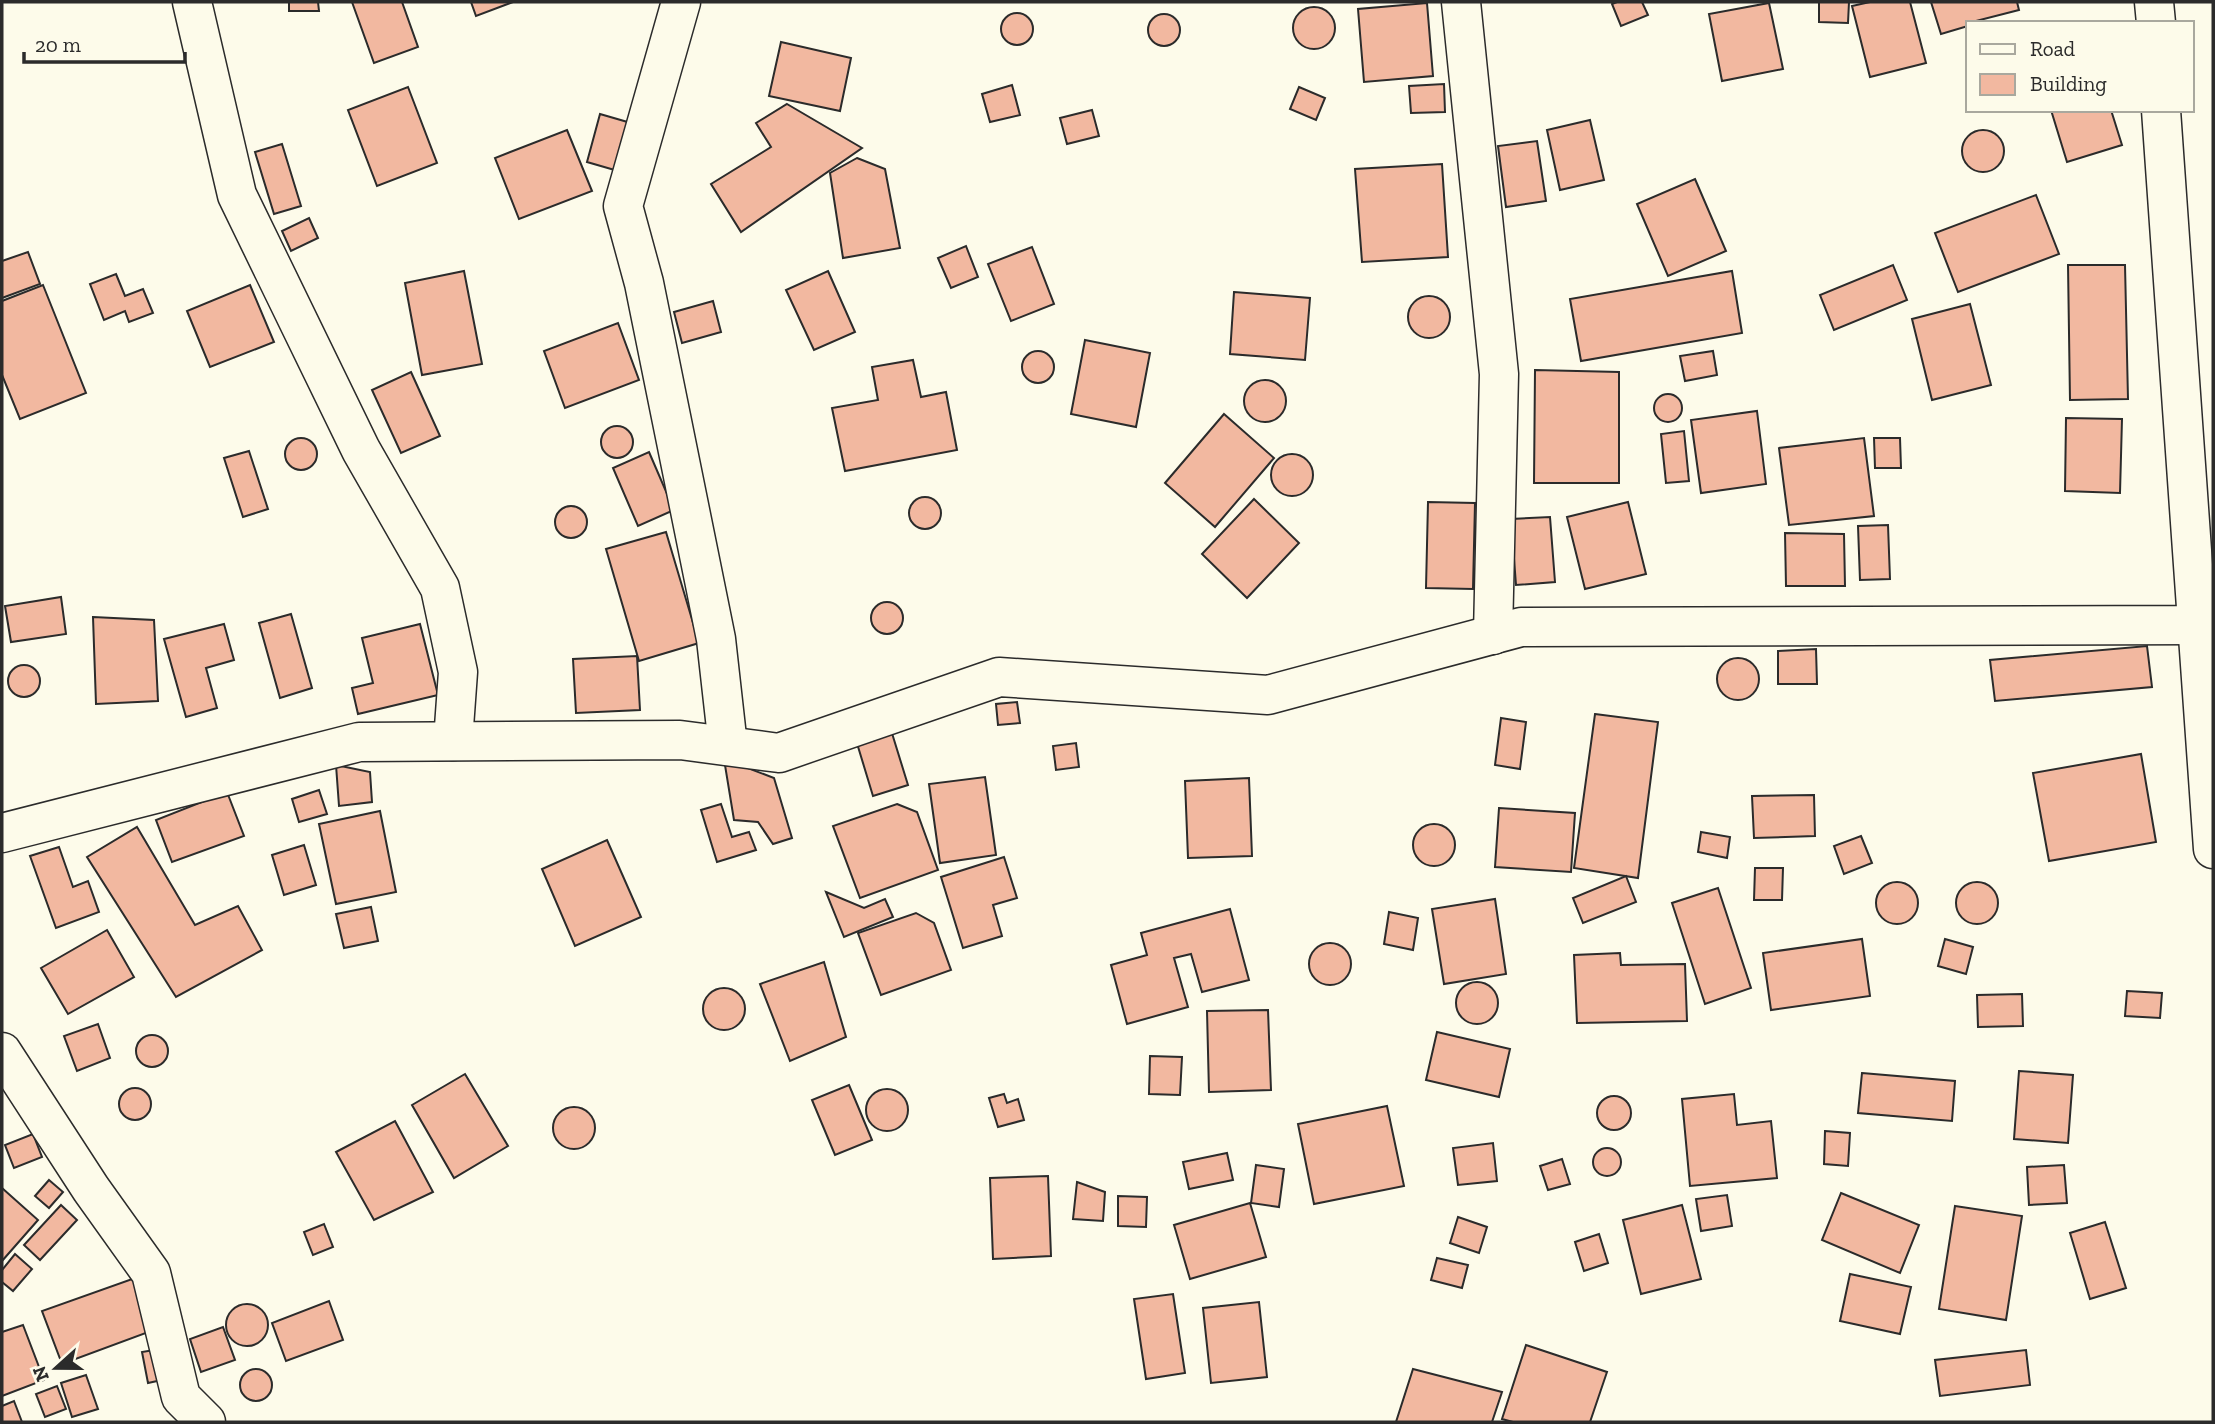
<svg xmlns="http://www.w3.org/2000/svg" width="2215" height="1424" viewBox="0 0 2215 1424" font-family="'Zilla Slab',serif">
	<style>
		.building { fill: #f2b8a0; stroke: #2b2b2b; stroke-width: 2 }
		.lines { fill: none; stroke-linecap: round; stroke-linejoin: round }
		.minor-casing { stroke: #2b2b2b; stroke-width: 41 }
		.tertiary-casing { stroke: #2b2b2b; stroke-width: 41 }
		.minor { stroke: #fdfbea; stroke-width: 38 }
		.tertiary { stroke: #fdfbea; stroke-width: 38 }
	</style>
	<rect width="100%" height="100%" fill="#fdfbea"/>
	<g class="building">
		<path d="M 289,2 L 318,2 L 319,11 L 289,11 Z"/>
		<path d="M 352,2 L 402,2 L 418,47 L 374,63 Z"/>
		<path d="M 471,2 L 513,2 L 476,16 Z"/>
		<path d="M 1617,2 L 1642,2 L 1648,15 L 1621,26 L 1612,4 Z"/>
		<path d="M 1819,2 L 1849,2 L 1848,23 L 1819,22 Z"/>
		<path d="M 1870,2 L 1910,2 L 1926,63 L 1870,77 L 1852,6 Z"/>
		<path d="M 1931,2 L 2017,2 L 2019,10 L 1968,23 L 1968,26 L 1941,34 Z"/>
		<path d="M 1427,3 L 1433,76 L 1364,82 L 1358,9 Z"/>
		<path d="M 1769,3 L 1783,69 L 1722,81 L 1709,14 Z"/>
		<circle cx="1314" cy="28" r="21"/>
		<circle cx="1017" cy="29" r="16"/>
		<circle cx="1164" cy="30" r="16"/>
		<path d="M 781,42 L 851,58 L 840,111 L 769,96 Z"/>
		<path d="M 1444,84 L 1445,112 L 1411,113 L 1409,86 Z"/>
		<path d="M 1012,85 L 1020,115 L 990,122 L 982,94 Z"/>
		<path d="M 408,87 L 437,163 L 377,186 L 348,110 Z"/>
		<path d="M 1299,87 L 1325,98 L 1316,120 L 1290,109 Z"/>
		<path d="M 787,104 L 862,148 L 741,232 L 711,184 L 771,147 L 756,123 Z"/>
		<path d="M 1092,110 L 1099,136 L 1067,144 L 1060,118 Z"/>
		<path d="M 2051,110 L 2111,110 L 2122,145 L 2067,162 Z"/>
		<path d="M 600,114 L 631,123 L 618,171 L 587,162 Z"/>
		<path d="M 1590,120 L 1604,180 L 1560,190 L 1547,130 Z"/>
		<circle cx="1983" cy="151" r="21"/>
		<path d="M 567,130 L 592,191 L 519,219 L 495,158 Z"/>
		<path d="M 1537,141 L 1546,201 L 1506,207 L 1498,146 Z"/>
		<path d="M 282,144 L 301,206 L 274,214 L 255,152 Z"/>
		<path d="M 857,158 L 885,169 L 900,248 L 843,258 L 830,173 Z"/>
		<path d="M 1442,164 L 1448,257 L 1362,262 L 1355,169 Z"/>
		<path d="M 1695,179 L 1726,251 L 1668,276 L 1637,204 Z"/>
		<path d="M 2036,195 L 2059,254 L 1958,292 L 1935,233 Z"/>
		<path d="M 309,218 L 318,238 L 291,251 L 282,231 Z"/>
		<path d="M 966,246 L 978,277 L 951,288 L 938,258 Z"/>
		<path d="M 1032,247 L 1054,304 L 1011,321 L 988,264 Z"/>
		<path d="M 28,252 L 40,284 L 2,298 L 2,261 Z"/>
		<path d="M 1893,265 L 1907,300 L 1834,330 L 1820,295 Z"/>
		<path d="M 2068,265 L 2125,265 L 2128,399 L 2070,400 Z"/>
		<path d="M 464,271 L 482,364 L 422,375 L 405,283 Z"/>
		<path d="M 828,271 L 855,332 L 814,350 L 786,290 Z"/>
		<path d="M 1732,271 L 1742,333 L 1581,361 L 1570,299 Z"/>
		<path d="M 116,274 L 125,296 L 143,289 L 153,313 L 129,322 L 125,311 L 104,320 L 90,284 Z"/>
		<path d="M 43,285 L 86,393 L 20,419 L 2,375 L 2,301 Z"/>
		<path d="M 250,285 L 274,342 L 210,367 L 187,311 Z"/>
		<path d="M 1234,292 L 1310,298 L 1305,360 L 1230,354 Z"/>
		<circle cx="1429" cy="317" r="21"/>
		<path d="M 713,301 L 721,332 L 682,343 L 674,312 Z"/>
		<path d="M 1970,304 L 1991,385 L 1932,400 L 1912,319 Z"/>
		<path d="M 618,323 L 639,380 L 565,408 L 544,351 Z"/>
		<path d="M 1085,340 L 1150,353 L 1136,427 L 1071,414 Z"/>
		<circle cx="1038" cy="367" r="16"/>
		<path d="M 1713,351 L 1717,375 L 1685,381 L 1680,356 Z"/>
		<path d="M 913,360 L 921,397 L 946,392 L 957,450 L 845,471 L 832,408 L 878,400 L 872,367 Z"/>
		<path d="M 1535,370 L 1619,372 L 1619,483 L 1534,483 Z"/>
		<path d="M 411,372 L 440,436 L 401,453 L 372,390 Z"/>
		<circle cx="1265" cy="401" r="21"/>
		<circle cx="1668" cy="408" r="14"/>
		<path d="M 1757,411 L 1766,484 L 1701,493 L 1691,420 Z"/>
		<path d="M 1224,414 L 1274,458 L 1215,527 L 1165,483 Z"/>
		<path d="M 2066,418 L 2122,419 L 2120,493 L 2065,491 Z"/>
		<circle cx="617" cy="442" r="16"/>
		<path d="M 1684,431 L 1689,481 L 1666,483 L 1661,434 Z"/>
		<circle cx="301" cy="454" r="16"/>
		<path d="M 1864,438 L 1874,516 L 1789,525 L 1779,448 Z"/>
		<path d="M 1874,438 L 1900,438 L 1901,468 L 1875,468 Z"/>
		<path d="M 249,451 L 268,509 L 243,517 L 224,458 Z"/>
		<path d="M 649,452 L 674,510 L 638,526 L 613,468 Z"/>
		<circle cx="1292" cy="475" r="21"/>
		<circle cx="925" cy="513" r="16"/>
		<path d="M 1254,499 L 1299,543 L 1247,598 L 1202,554 Z"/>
		<path d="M 1428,502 L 1475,503 L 1473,589 L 1426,588 Z"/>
		<path d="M 1628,502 L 1646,574 L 1585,589 L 1567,517 Z"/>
		<circle cx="571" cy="522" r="16"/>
		<path d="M 1550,517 L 1555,582 L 1516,585 L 1511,519 Z"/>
		<path d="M 1888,525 L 1890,579 L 1860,580 L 1858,526 Z"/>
		<path d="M 666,532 L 699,643 L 639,661 L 606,549 Z"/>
		<path d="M 1785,533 L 1844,534 L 1845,586 L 1786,586 Z"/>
		<path d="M 61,597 L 66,634 L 11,642 L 5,606 Z"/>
		<circle cx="887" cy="618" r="16"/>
		<path d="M 291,614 L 312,688 L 280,698 L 259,623 Z"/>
		<path d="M 93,617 L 154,620 L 158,701 L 96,704 Z"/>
		<path d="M 224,624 L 234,660 L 206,668 L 217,708 L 186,717 L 164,639 Z"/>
		<path d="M 420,624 L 438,695 L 358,714 L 352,688 L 373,683 L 362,638 Z"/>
		<path d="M 2147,646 L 2152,687 L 1995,701 L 1990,660 Z"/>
		<path d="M 1816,649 L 1817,684 L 1778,684 L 1778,651 Z"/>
		<path d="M 637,656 L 640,710 L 576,713 L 573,659 Z"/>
		<circle cx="1738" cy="679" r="21"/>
		<circle cx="24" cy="681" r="16"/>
		<path d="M 1017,702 L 1020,723 L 998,725 L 996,704 Z"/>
		<path d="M 1595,714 L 1658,722 L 1638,878 L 1574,868 Z"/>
		<path d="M 1501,718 L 1526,722 L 1520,769 L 1495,765 Z"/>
		<path d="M 891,730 L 908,785 L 873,796 L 856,740 Z"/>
		<path d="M 1076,743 L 1079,767 L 1056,770 L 1053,746 Z"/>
		<path d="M 2141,754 L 2156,842 L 2049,861 L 2033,773 Z"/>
		<path d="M 724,759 L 774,778 L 792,838 L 773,844 L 758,822 L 734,820 Z"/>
		<path d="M 336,765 L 370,772 L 372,802 L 339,806 Z"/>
		<path d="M 985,777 L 996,855 L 940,863 L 929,784 Z"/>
		<path d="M 1249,778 L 1252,856 L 1188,858 L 1185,781 Z"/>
		<path d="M 319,790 L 327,814 L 299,822 L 292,799 Z"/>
		<path d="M 227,792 L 244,836 L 172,862 L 156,820 Z"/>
		<path d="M 1814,795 L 1815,836 L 1754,838 L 1752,796 Z"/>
		<path d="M 721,804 L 732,837 L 749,832 L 756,850 L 717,862 L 701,810 Z"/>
		<path d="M 897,804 L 917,812 L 938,870 L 860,898 L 833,826 Z"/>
		<path d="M 1499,808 L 1575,813 L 1571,872 L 1495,867 Z"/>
		<path d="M 380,811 L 396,892 L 336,904 L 319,824 Z"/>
		<circle cx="1434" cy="845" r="21"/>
		<path d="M 137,827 L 195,925 L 238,906 L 262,950 L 176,997 L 87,857 Z"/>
		<path d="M 1701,832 L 1730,837 L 1727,858 L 1698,852 Z"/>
		<path d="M 1861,836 L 1872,863 L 1844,874 L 1834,846 Z"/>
		<path d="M 607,840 L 641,917 L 575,946 L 542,869 Z"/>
		<path d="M 304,845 L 316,885 L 284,895 L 272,855 Z"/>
		<path d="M 59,847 L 73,887 L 88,881 L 99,912 L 56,928 L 30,856 Z"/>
		<path d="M 1004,857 L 1017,898 L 993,905 L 1002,936 L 963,948 L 941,877 Z"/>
		<path d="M 1755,868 L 1783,868 L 1782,900 L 1754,900 Z"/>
		<path d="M 1626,876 L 1636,902 L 1583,923 L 1573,898 Z"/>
		<circle cx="1897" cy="903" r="21"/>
		<circle cx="1977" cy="903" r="21"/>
		<path d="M 1718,888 L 1751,988 L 1705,1004 L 1672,903 Z"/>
		<path d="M 826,892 L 864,908 L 885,899 L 893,917 L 844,937 Z"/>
		<path d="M 1495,899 L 1506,974 L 1444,984 L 1432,909 Z"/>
		<path d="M 371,907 L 378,941 L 344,948 L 336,914 Z"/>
		<path d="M 1230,909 L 1249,980 L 1202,992 L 1191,954 L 1174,958 L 1188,1007 L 1127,1024 L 1111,965 L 1147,955 L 1141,933 Z"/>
		<path d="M 1389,912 L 1418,918 L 1413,950 L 1384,944 Z"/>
		<path d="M 916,913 L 934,923 L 951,970 L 881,995 L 858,933 Z"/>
		<path d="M 107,930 L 134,977 L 68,1014 L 41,968 Z"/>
		<path d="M 1862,939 L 1870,996 L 1771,1010 L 1763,953 Z"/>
		<path d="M 1945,939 L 1973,947 L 1966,974 L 1938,966 Z"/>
		<circle cx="1330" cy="964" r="21"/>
		<path d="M 1620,953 L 1621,965 L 1685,964 L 1687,1021 L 1577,1023 L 1574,955 Z"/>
		<path d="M 824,962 L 846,1037 L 790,1061 L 760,984 Z"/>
		<circle cx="1477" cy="1003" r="21"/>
		<circle cx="724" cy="1009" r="21"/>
		<path d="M 2127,991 L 2162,993 L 2160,1018 L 2125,1016 Z"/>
		<path d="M 2022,994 L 2023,1026 L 1978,1027 L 1977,995 Z"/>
		<path d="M 1268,1010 L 1271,1090 L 1209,1092 L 1207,1011 Z"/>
		<path d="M 98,1024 L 110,1058 L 77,1071 L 64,1036 Z"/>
		<path d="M 1437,1032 L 1510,1049 L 1499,1097 L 1426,1080 Z"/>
		<circle cx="152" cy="1051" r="16"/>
		<path d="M 1150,1056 L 1182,1057 L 1180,1095 L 1149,1094 Z"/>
		<path d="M 2019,1071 L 2073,1075 L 2068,1143 L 2014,1139 Z"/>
		<path d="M 1862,1073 L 1955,1081 L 1952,1121 L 1858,1113 Z"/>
		<path d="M 465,1074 L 508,1146 L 454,1178 L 412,1105 Z"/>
		<path d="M 849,1085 L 872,1140 L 835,1155 L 812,1100 Z"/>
		<circle cx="135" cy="1104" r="16"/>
		<circle cx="887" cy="1110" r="21"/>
		<path d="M 1004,1094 L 1007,1103 L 1018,1099 L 1024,1120 L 998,1127 L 989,1098 Z"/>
		<path d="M 1734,1094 L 1737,1125 L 1771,1121 L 1777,1178 L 1690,1186 L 1682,1099 Z"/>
		<circle cx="1614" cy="1113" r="17"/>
		<path d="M 1387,1106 L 1404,1186 L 1314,1204 L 1298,1124 Z"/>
		<circle cx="574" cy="1128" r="21"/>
		<path d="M 395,1121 L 433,1192 L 374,1220 L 336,1152 Z"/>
		<path d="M 1825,1131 L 1850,1133 L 1848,1166 L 1824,1164 Z"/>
		<path d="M 33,1134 L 42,1157 L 14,1168 L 5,1145 Z"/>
		<path d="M 1493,1143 L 1497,1181 L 1458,1185 L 1453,1148 Z"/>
		<circle cx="1607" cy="1162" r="14"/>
		<path d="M 1227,1153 L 1233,1180 L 1189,1189 L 1183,1162 Z"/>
		<path d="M 1562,1159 L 1570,1184 L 1548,1190 L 1540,1166 Z"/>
		<path d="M 1256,1165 L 1284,1169 L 1279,1207 L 1251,1203 Z"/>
		<path d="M 2064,1165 L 2067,1203 L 2029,1205 L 2027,1167 Z"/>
		<path d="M 1048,1176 L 1051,1256 L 993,1259 L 990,1178 Z"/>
		<path d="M 49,1180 L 63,1192 L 49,1208 L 35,1196 Z"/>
		<path d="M 1077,1182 L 1105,1192 L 1103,1221 L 1073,1219 Z"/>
		<path d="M 2,1188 L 38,1220 L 2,1261 Z"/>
		<path d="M 1841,1193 L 1919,1225 L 1900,1273 L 1822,1240 Z"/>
		<path d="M 1727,1195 L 1732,1226 L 1701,1231 L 1696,1199 Z"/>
		<path d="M 1118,1196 L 1147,1197 L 1146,1227 L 1118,1226 Z"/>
		<path d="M 1250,1203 L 1266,1257 L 1190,1279 L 1174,1225 Z"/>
		<path d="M 61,1205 L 77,1220 L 40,1260 L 24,1245 Z"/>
		<path d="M 1682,1205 L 1701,1279 L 1641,1294 L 1623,1220 Z"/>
		<path d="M 1955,1206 L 2022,1216 L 2006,1320 L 1939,1309 Z"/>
		<path d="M 1458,1217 L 1487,1227 L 1479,1253 L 1450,1243 Z"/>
		<path d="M 2105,1222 L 2126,1288 L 2090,1299 L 2070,1233 Z"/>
		<path d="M 324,1224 L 333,1247 L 313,1255 L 304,1232 Z"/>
		<path d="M 1599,1234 L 1608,1263 L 1584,1271 L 1575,1242 Z"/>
		<path d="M 15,1254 L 32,1269 L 13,1291 L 2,1282 L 2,1270 Z"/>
		<path d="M 1437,1258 L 1468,1265 L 1462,1288 L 1431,1280 Z"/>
		<path d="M 1850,1274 L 1911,1287 L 1900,1334 L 1840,1321 Z"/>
		<path d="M 135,1278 L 154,1330 L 62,1364 L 42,1311 Z"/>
		<path d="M 1173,1294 L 1185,1373 L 1146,1379 L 1134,1299 Z"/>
		<path d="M 329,1301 L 343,1340 L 286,1361 L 272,1323 Z"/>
		<path d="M 1259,1302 L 1267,1377 L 1211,1383 L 1203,1308 Z"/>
		<circle cx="247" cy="1325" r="21"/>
		<path d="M 23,1325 L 44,1380 L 2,1396 L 2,1332 Z"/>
		<path d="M 223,1327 L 235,1360 L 201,1372 L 190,1339 Z"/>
		<path d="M 1526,1345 L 1607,1372 L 1590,1422 L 1513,1422 L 1502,1419 Z"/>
		<path d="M 166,1348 L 171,1378 L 148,1383 L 142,1352 Z"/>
		<path d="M 2026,1350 L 2030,1385 L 1940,1396 L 1935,1360 Z"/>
		<circle cx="256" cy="1385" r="16"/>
		<path d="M 1413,1369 L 1502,1392 L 1492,1422 L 1396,1422 Z"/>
		<path d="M 86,1375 L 98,1409 L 72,1417 L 61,1383 Z"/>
		<path d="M 57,1386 L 66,1409 L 45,1417 L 36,1394 Z"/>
		<path d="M 14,1401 L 22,1422 L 2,1422 L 2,1406 Z"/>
	</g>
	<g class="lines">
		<defs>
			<g id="minor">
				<path d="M 192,2 L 237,195 L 361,450 L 440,588 L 458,672 L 453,741"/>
				<path d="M 681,2 L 623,206 L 644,283 L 716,639 L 728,746"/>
				<path d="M 1461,2 L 1499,374 L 1493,635"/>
				<path d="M 2,833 L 359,742 L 680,740 L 779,753 L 999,677 L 1268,695 L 1521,627 L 2199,625 L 2213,614"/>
				<path d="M 2,1052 L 91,1189 L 151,1273 L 181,1397 L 206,1422"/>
			</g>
			<g id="tertiary">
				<path d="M 2154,2 L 2156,23"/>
				<path d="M 2161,110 L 2213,849"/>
			</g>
		</defs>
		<use href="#minor" class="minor-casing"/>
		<use href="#tertiary" class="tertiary-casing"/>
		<use href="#minor" class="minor"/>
		<use href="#tertiary" class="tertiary"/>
	</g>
	<rect width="2215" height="1424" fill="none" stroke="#2b2b2b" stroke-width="7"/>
	<rect x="1966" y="21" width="228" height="91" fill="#fdfbea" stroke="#a9a89e" stroke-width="2"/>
	<rect x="1980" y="44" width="35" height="10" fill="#fdfbea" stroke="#a9a89e" stroke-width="2"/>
	<text x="2030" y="56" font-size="21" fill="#2b2b2b">Road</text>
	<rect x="1980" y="74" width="35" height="21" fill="#f2b8a0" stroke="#a9a89e" stroke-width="2"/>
	<text x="2030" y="91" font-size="21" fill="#2b2b2b">Building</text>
	<g transform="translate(56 1368) rotate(249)" stroke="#fdfbea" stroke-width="5" paint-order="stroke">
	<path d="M0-5L12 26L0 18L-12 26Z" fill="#2b2b2b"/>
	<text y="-10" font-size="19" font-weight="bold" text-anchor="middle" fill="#2b2b2b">N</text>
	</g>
	<path d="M24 52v10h161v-10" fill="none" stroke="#2b2b2b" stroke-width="3.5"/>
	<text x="35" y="52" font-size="21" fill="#2b2b2b" stroke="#fdfbea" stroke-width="5" paint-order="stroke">20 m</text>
</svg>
